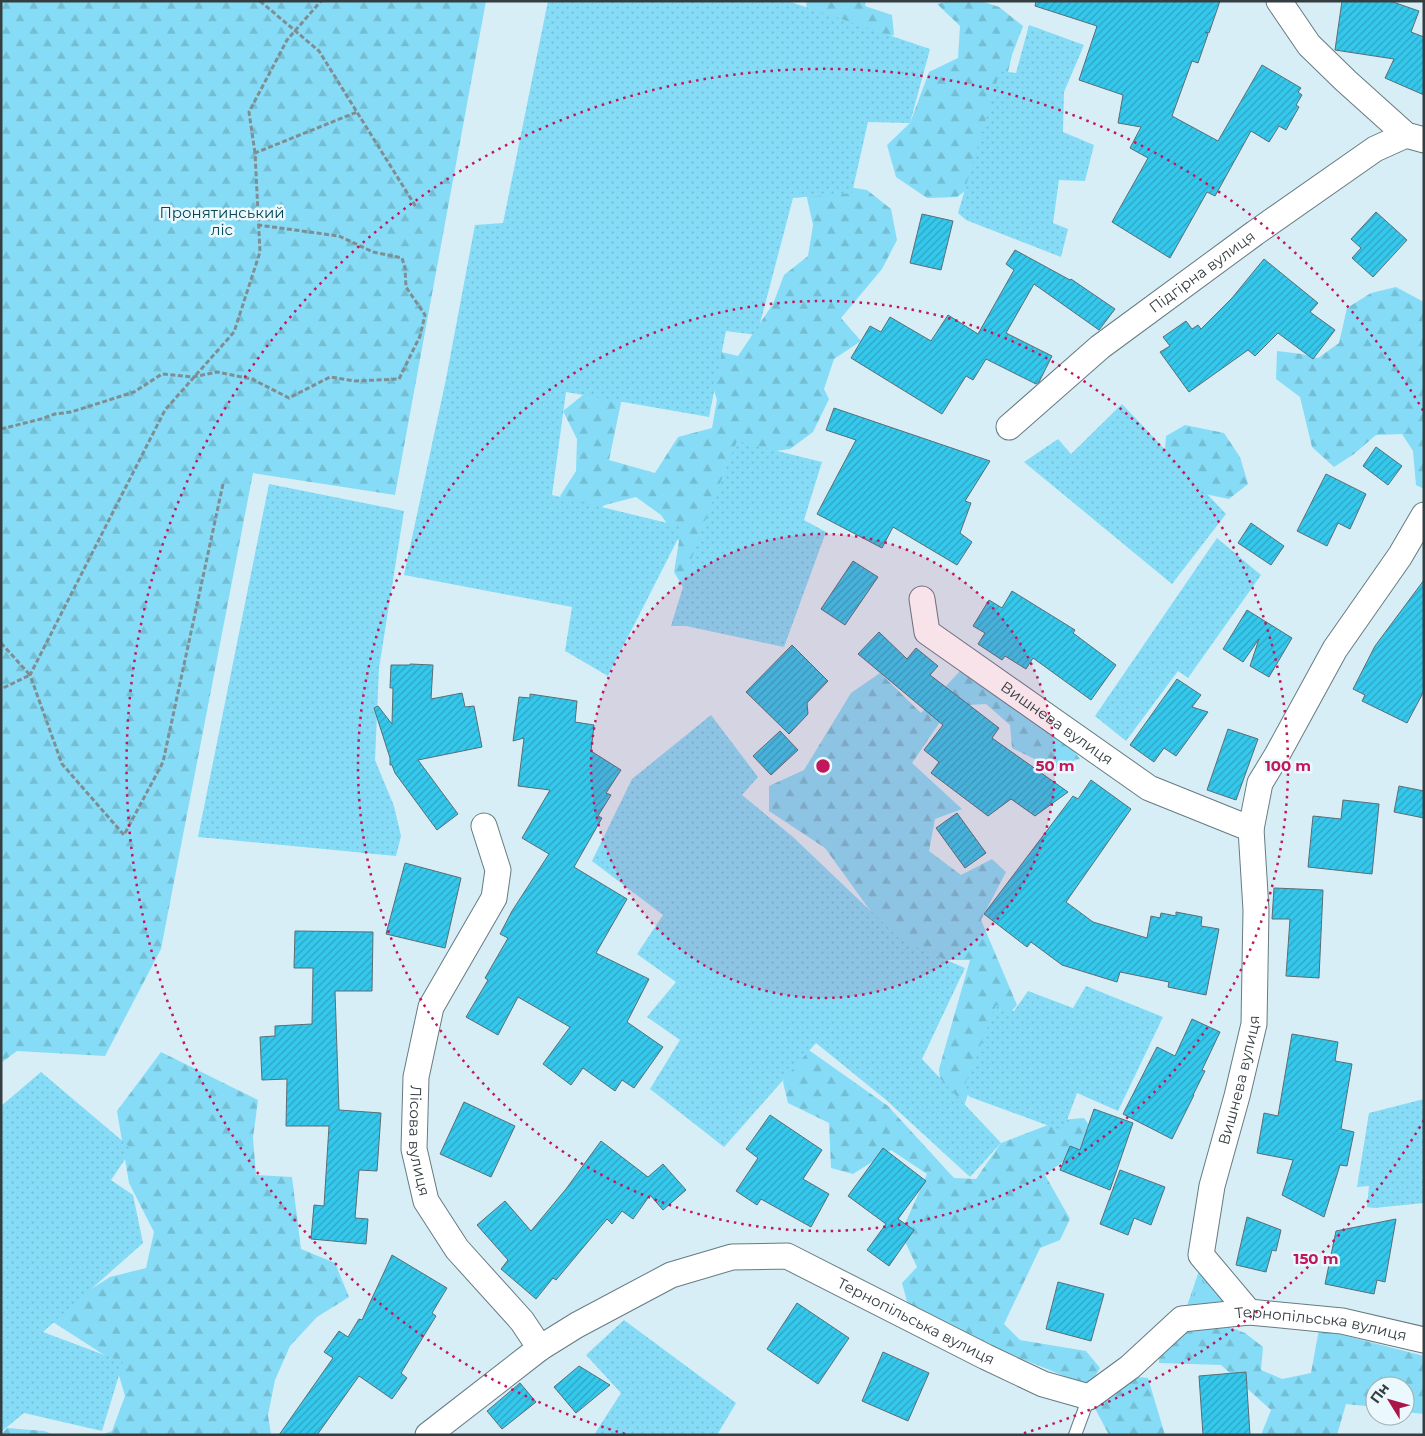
<svg xmlns="http://www.w3.org/2000/svg" width="1425" height="1436" viewBox="0 0 1425 1436" font-family="Montserrat,sans-serif">
	<style>
		.grass { fill: url(#grass-tufts) }
		.forest { fill: url(#forest-firs) }
		.garden { fill: url(#garden-dots) }
		.building { fill: url(#building-hatch); stroke: #596e75 }
		.lines { fill: none; stroke-linecap: round; stroke-linejoin: round }
		.service-casing { stroke: #667b82; stroke-width: 14 }
		.minor-casing { stroke: #667b82; stroke-width: 27 }
		.path { stroke: #7e8e93; stroke-width: 3; stroke-dasharray: 5 2.5; stroke-linecap: butt }
		.service { stroke: #fff; stroke-width: 12 }
		.minor { stroke: #fff; stroke-width: 25 }
		.ring { fill: none; stroke: #c2185b; stroke-width: 2.5; stroke-dasharray: 2.5 5 }
		.labels { text-anchor: middle; stroke-width: 5; stroke-linejoin: round; paint-order: stroke }
		.park-label { font-size: 15px; fill: #064655; stroke: #ebf9fe }
		.street-label { font-size: 15px; fill: #343d40; stroke: #ebf9fe }
		.centre { fill: #c2185b; stroke: #ebf9fe; stroke-width: 2.5 }
		.ring-label { font-size: 15px; text-anchor: middle; font-weight: bold; fill: #c2185b; stroke: #ebf9fe; stroke-width: 5; stroke-linejoin: round; paint-order: stroke }
	</style>
	<defs>
		<pattern id="grass-tufts" width="24" height="20" patternUnits="userSpaceOnUse" patternTransform="scale(1.25)"><rect width="24" height="20" fill="#86dcf6"/><path d="M3 7l-1-3M5 7V3M7 7l1-3M15 17l-1-3M17 17v-4M19 17l1-3" fill="none" stroke="#74bed4"/></pattern>
		<pattern id="forest-firs" width="22" height="20" patternUnits="userSpaceOnUse" patternTransform="scale(1.25)"><rect width="22" height="20" fill="#86dcf6"/><path d="M5 1l3.5 6h-7zM16 11l3.5 6h-7z" fill="#74bed4"/></pattern>
		<pattern id="garden-dots" width="8" height="8" patternUnits="userSpaceOnUse" patternTransform="scale(1.25)"><rect width="8" height="8" fill="#86dcf6"/><path d="M2 2h.1M6 6h.1" fill="none" stroke="#74bed4" stroke-width="1.8" stroke-linecap="round"/></pattern>
		<pattern id="building-hatch" width="6" height="6" patternUnits="userSpaceOnUse" patternTransform="scale(1.25)"><rect width="6" height="6" fill="#35c8ed"/><path d="M-1 1l2-2M0 6l6-6M5 7l2-2" fill="none" stroke="#2ea4c1"/></pattern>
	</defs>
	<rect width="100%" height="100%" fill="#d7eef6"/>
	<path class="grass" d="M 1200,1268 L 1233,1304 L 1187,1306 Z"/>
	<g class="forest">
		<path d="M 1,1 L 486,1 L 395,495 L 253,473 L 161,949 L 105,1056 L 17,1051 L 1,1063 Z"/>
		<path d="M 806,1 L 866,1 L 865,6 L 892,15 L 894,35 L 873,40 L 808,19 Z"/>
		<path d="M 949,1 L 981,1 L 999,7 L 1023,26 L 1012,55 L 983,178 L 957,197 L 927,198 L 896,177 L 887,145 L 910,123 L 929,72 L 958,58 L 960,26 L 937,4 Z"/>
		<path d="M 836,185 L 867,190 L 891,209 L 897,240 L 882,269 L 841,318 L 861,341 L 834,359 L 824,389 L 829,399 L 813,432 L 790,449 L 755,454 L 690,599 L 674,572 L 679,541 L 661,515 L 636,497 L 605,505 L 578,522 L 560,496 L 576,471 L 577,439 L 563,411 L 594,386 L 622,398 L 609,460 L 655,473 L 678,437 L 712,428 L 717,400 L 710,378 L 717,351 L 738,356 L 773,304 L 784,275 L 808,256 L 813,225 L 806,194 Z"/>
		<path d="M 1396,287 L 1422,301 L 1424,305 L 1424,489 L 1416,485 L 1413,451 L 1402,434 L 1376,435 L 1354,454 L 1334,467 L 1312,447 L 1300,397 L 1276,379 L 1277,351 L 1302,354 L 1318,358 L 1339,343 L 1347,308 L 1371,293 Z"/>
		<path d="M 1185,425 L 1224,433 L 1240,457 L 1248,484 L 1229,499 L 1200,493 L 1164,463 L 1166,436 Z"/>
		<path d="M 960,671 L 1058,730 L 1080,759 L 1051,767 L 1012,748 L 1010,725 L 986,704 L 951,706 L 912,763 L 962,809 L 935,819 L 929,851 L 961,875 L 992,859 L 1006,872 L 981,920 L 1017,1005 L 986,1040 L 964,1106 L 942,1105 L 939,1069 L 970,960 L 915,960 L 895,945 L 825,848 L 769,811 L 769,786 L 804,770 L 851,693 L 880,673 L 921,713 Z"/>
		<path d="M 806,1048 L 888,1106 L 954,1178 L 976,1179 L 1001,1143 L 1061,1120 L 1084,1118 L 1097,1136 L 1045,1175 L 1070,1219 L 1060,1240 L 1040,1248 L 1004,1324 L 1020,1340 L 1086,1351 L 1100,1368 L 1089,1386 L 1005,1352 L 908,1305 L 902,1283 L 917,1267 L 901,1233 L 927,1174 L 891,1150 L 853,1174 L 831,1168 L 829,1123 L 788,1103 L 783,1082 L 787,1060 Z"/>
		<path d="M 161,1052 L 258,1100 L 253,1138 L 256,1175 L 292,1177 L 301,1249 L 335,1263 L 349,1297 L 317,1317 L 290,1346 L 275,1380 L 268,1415 L 271,1435 L 101,1435 L 112,1431 L 125,1396 L 115,1362 L 53,1322 L 80,1296 L 110,1277 L 146,1268 L 154,1232 L 129,1183 L 117,1111 Z"/>
		<path d="M 1224,1325 L 1245,1333 L 1263,1347 L 1261,1370 L 1282,1379 L 1311,1373 L 1319,1329 L 1424,1356 L 1424,1414 L 1405,1412 L 1405,1386 L 1375,1386 L 1375,1407 L 1346,1404 L 1337,1435 L 1261,1435 L 1271,1410 L 1221,1365 L 1159,1363 L 1160,1340 L 1179,1326 Z"/>
		<path d="M 1104,1374 L 1148,1378 L 1165,1435 L 1109,1435 L 1089,1397 Z"/>
		<path d="M 7,1428 L 44,1431 L 55,1435 L 1,1435 Z"/>
	</g>
	<g class="garden">
		<path d="M 548,1 L 788,1 L 930,49 L 910,123 L 868,122 L 852,193 L 793,198 L 757,335 L 726,331 L 709,417 L 566,392 L 552,495 L 684,527 L 608,676 L 565,651 L 572,607 L 404,575 L 446,379 L 475,225 L 503,223 Z"/>
		<path d="M 1029,25 L 1084,45 L 1064,92 L 1063,132 L 1094,145 L 1085,181 L 1059,180 L 1053,223 L 1068,229 L 1061,257 L 966,220 L 958,213 L 1000,71 L 1016,73 Z"/>
		<path d="M 1122,404 L 1226,514 L 1172,584 L 1024,462 L 1058,439 L 1071,454 Z"/>
		<path d="M 737,441 L 822,462 L 804,520 L 826,532 L 784,647 L 686,626 L 671,626 L 697,541 Z"/>
		<path d="M 269,484 L 404,511 L 379,668 L 375,760 L 394,806 L 401,836 L 396,856 L 198,837 Z"/>
		<path d="M 1217,538 L 1261,575 L 1188,678 L 1178,671 L 1126,741 L 1095,716 Z"/>
		<path d="M 711,715 L 758,777 L 742,795 L 793,837 L 902,941 L 965,968 L 922,1059 L 1001,1143 L 970,1177 L 885,1099 L 816,1043 L 724,1147 L 650,1089 L 680,1040 L 647,1017 L 676,982 L 637,954 L 663,915 L 592,861 L 632,779 Z"/>
		<path d="M 1086,986 L 1163,1017 L 1118,1111 L 1077,1093 L 1063,1131 L 970,1097 L 963,1090 L 996,1005 L 1014,1011 L 1028,991 L 1073,1008 Z"/>
		<path d="M 41,1072 L 132,1149 L 111,1180 L 133,1195 L 143,1243 L 43,1332 L 123,1362 L 102,1431 L 24,1413 L 1,1432 L 1,1106 Z"/>
		<path d="M 1424,1099 L 1424,1203 L 1374,1208 L 1367,1207 L 1369,1186 L 1357,1187 L 1369,1113 Z"/>
		<path d="M 624,1320 L 736,1403 L 717,1435 L 594,1435 L 621,1393 L 586,1355 Z"/>
	</g>
	<g class="building">
		<path d="M 1036,1 L 1220,1 L 1209,33 L 1205,32 L 1208,34 L 1198,63 L 1192,61 L 1172,116 L 1218,141 L 1262,65 L 1301,88 L 1298,92 L 1302,95 L 1296,105 L 1299,107 L 1286,130 L 1279,126 L 1269,142 L 1251,131 L 1215,196 L 1207,192 L 1170,258 L 1112,222 L 1148,158 L 1130,148 L 1141,127 L 1118,123 L 1123,95 L 1079,80 L 1097,26 L 1035,6 Z"/>
		<path d="M 1342,1 L 1390,1 L 1419,11 L 1411,32 L 1424,37 L 1424,95 L 1385,78 L 1394,59 L 1335,50 Z"/>
		<path d="M 1376,212 L 1407,240 L 1373,277 L 1352,258 L 1361,248 L 1351,239 Z"/>
		<path d="M 922,214 L 953,221 L 941,270 L 910,263 Z"/>
		<path d="M 1015,250 L 1070,280 L 1071,279 L 1115,309 L 1099,330 L 1034,284 L 1006,333 L 1052,356 L 1039,382 L 1036,384 L 986,359 L 973,380 L 966,376 L 942,414 L 851,358 L 870,326 L 881,332 L 890,317 L 931,341 L 948,315 L 978,334 L 1014,270 L 1006,264 Z"/>
		<path d="M 1264,259 L 1318,303 L 1310,312 L 1335,330 L 1313,359 L 1278,333 L 1255,356 L 1248,350 L 1189,392 L 1160,352 L 1170,346 L 1163,337 L 1186,321 L 1192,329 L 1198,325 L 1201,329 L 1232,298 Z"/>
		<path d="M 834,408 L 990,461 L 965,501 L 971,503 L 960,533 L 972,542 L 957,565 L 893,527 L 882,548 L 817,514 L 856,440 L 826,430 Z"/>
		<path d="M 1376,447 L 1402,466 L 1388,485 L 1363,466 Z"/>
		<path d="M 1326,474 L 1366,494 L 1350,529 L 1338,523 L 1327,546 L 1297,531 Z"/>
		<path d="M 1251,523 L 1284,546 L 1271,565 L 1238,543 Z"/>
		<path d="M 853,561 L 878,577 L 845,625 L 821,609 Z"/>
		<path d="M 1424,580 L 1424,691 L 1407,723 L 1362,701 L 1365,695 L 1353,689 L 1375,646 Z"/>
		<path d="M 1012,591 L 1075,630 L 1073,633 L 1116,665 L 1091,700 L 1033,658 L 1026,669 L 1005,656 L 1002,660 L 978,644 L 985,633 L 973,626 L 989,600 L 1002,608 Z"/>
		<path d="M 1247,610 L 1292,638 L 1269,677 L 1250,666 L 1259,639 L 1243,662 L 1223,649 Z"/>
		<path d="M 879,632 L 907,659 L 916,648 L 938,666 L 930,675 L 999,728 L 992,738 L 1068,792 L 1035,816 L 1011,799 L 988,816 L 931,773 L 939,762 L 924,750 L 943,725 L 858,654 Z"/>
		<path d="M 792,645 L 828,681 L 807,703 L 808,714 L 789,734 L 746,692 Z"/>
		<path d="M 410,664 L 433,665 L 431,699 L 462,693 L 465,707 L 474,706 L 482,747 L 418,760 L 458,814 L 437,830 L 395,773 L 392,765 L 390,765 L 390,758 L 374,708 L 378,706 L 392,724 L 393,688 L 390,688 L 391,665 L 410,665 Z"/>
		<path d="M 1177,679 L 1201,695 L 1192,707 L 1208,712 L 1176,756 L 1164,748 L 1154,762 L 1130,745 Z"/>
		<path d="M 530,694 L 577,701 L 575,722 L 594,725 L 591,751 L 621,770 L 606,793 L 611,795 L 598,816 L 602,818 L 574,867 L 627,899 L 596,953 L 649,979 L 627,1022 L 663,1047 L 634,1088 L 622,1080 L 615,1091 L 583,1068 L 571,1085 L 543,1064 L 570,1027 L 518,997 L 498,1035 L 466,1017 L 488,980 L 485,978 L 508,938 L 500,934 L 512,911 L 549,854 L 522,838 L 550,790 L 518,786 L 524,738 L 513,741 L 519,697 L 530,698 Z"/>
		<path d="M 1228,729 L 1258,739 L 1236,800 L 1207,790 Z"/>
		<path d="M 780,731 L 798,750 L 771,775 L 753,756 Z"/>
		<path d="M 1091,780 L 1131,809 L 1066,902 L 1093,922 L 1147,938 L 1151,916 L 1160,918 L 1161,913 L 1176,916 L 1176,912 L 1202,917 L 1201,926 L 1219,929 L 1206,995 L 1168,987 L 1169,982 L 1120,972 L 1117,982 L 1062,965 L 1031,942 L 1027,947 L 984,914 L 1073,796 L 1078,799 Z"/>
		<path d="M 1399,786 L 1424,791 L 1424,818 L 1394,812 Z"/>
		<path d="M 1343,800 L 1379,804 L 1372,874 L 1308,867 L 1313,816 L 1341,819 Z"/>
		<path d="M 957,813 L 986,853 L 965,868 L 936,828 Z"/>
		<path d="M 405,863 L 461,878 L 445,948 L 386,934 Z"/>
		<path d="M 1274,888 L 1323,890 L 1319,978 L 1286,976 L 1290,919 L 1272,919 Z"/>
		<path d="M 295,931 L 373,932 L 372,991 L 335,991 L 339,1110 L 381,1113 L 377,1171 L 359,1170 L 355,1218 L 368,1219 L 366,1244 L 311,1239 L 314,1205 L 324,1206 L 329,1126 L 286,1126 L 287,1079 L 262,1080 L 260,1037 L 275,1036 L 275,1026 L 312,1024 L 313,968 L 294,968 Z"/>
		<path d="M 1192,1019 L 1220,1032 L 1202,1070 L 1205,1071 L 1193,1095 L 1194,1095 L 1172,1139 L 1123,1114 L 1157,1047 L 1175,1056 Z"/>
		<path d="M 1292,1034 L 1338,1042 L 1335,1061 L 1352,1064 L 1341,1129 L 1354,1132 L 1347,1166 L 1340,1165 L 1324,1217 L 1282,1195 L 1293,1160 L 1257,1153 L 1264,1113 L 1278,1116 Z"/>
		<path d="M 464,1102 L 515,1126 L 491,1177 L 440,1154 Z"/>
		<path d="M 1094,1109 L 1133,1123 L 1110,1190 L 1060,1170 L 1070,1146 L 1080,1150 Z"/>
		<path d="M 770,1115 L 822,1150 L 803,1179 L 829,1194 L 811,1227 L 761,1199 L 757,1205 L 736,1191 L 758,1158 L 746,1149 Z"/>
		<path d="M 601,1141 L 648,1177 L 663,1164 L 686,1190 L 663,1210 L 650,1195 L 633,1219 L 622,1211 L 612,1224 L 607,1219 L 556,1280 L 553,1278 L 536,1299 L 501,1269 L 508,1260 L 477,1225 L 505,1201 L 531,1231 L 566,1189 Z"/>
		<path d="M 883,1148 L 926,1181 L 898,1219 L 914,1230 L 889,1266 L 867,1250 L 886,1224 L 848,1196 Z"/>
		<path d="M 1120,1170 L 1165,1187 L 1151,1225 L 1134,1218 L 1128,1235 L 1100,1224 Z"/>
		<path d="M 1247,1217 L 1281,1230 L 1276,1251 L 1272,1250 L 1266,1272 L 1236,1265 Z"/>
		<path d="M 1396,1219 L 1385,1282 L 1377,1280 L 1374,1294 L 1325,1284 L 1336,1231 Z"/>
		<path d="M 392,1255 L 447,1288 L 432,1313 L 436,1316 L 401,1373 L 407,1378 L 392,1399 L 359,1376 L 317,1435 L 279,1435 L 333,1358 L 324,1352 L 339,1331 L 348,1337 L 359,1319 L 362,1320 Z"/>
		<path d="M 1058,1282 L 1104,1294 L 1091,1341 L 1046,1329 Z"/>
		<path d="M 797,1303 L 849,1338 L 818,1384 L 767,1349 Z"/>
		<path d="M 883,1352 L 929,1373 L 908,1421 L 862,1401 Z"/>
		<path d="M 579,1366 L 610,1385 L 576,1413 L 554,1387 Z"/>
		<path d="M 1246,1372 L 1250,1435 L 1203,1435 L 1199,1376 Z"/>
		<path d="M 520,1383 L 536,1402 L 502,1429 L 487,1411 Z"/>
	</g>
	<g class="lines">
		<defs>
			<path id="service" d="M 1075,1435 L 1089,1397"/>
			<g id="minor">
				<path d="M 1279,1 L 1309,45 L 1346,81 L 1406,135 L 1424,140"/>
				<path id="s1" d="M 1009,427 L 1100,347 L 1255,233 L 1375,149 L 1406,135"/>
				<path id="s2" d="M 922,599 L 927,632 L 1149,788 L 1251,829 L 1260,783 L 1277,755 L 1335,649 L 1400,556 L 1424,515"/>
				<path id="s3" d="M 484,826 L 498,870 L 494,898 L 431,1007 L 416,1077 L 414,1149 L 426,1201 L 457,1249 L 522,1321 L 540,1348"/>
				<path id="s4" d="M 1249,1312 L 1201,1255 L 1212,1186 L 1237,1096 L 1254,1024 L 1256,910 L 1251,829"/>
				<path id="s5" d="M 428,1435 L 540,1348 L 577,1325 L 671,1275 L 732,1257 L 787,1256 L 986,1357 L 1043,1384 L 1089,1397 L 1130,1367 L 1182,1319 L 1249,1312 L 1342,1321 L 1424,1340"/>
			</g>
		</defs>
		<use href="#service" class="service-casing"/>
		<use href="#minor" class="minor-casing"/>
		<g class="path">
			<path d="M 260,1 L 319,51 L 416,207"/>
			<path d="M 255,153 L 249,112 L 287,40 L 321,1"/>
			<path d="M 1,429 L 41,419 L 55,414 L 71,412 L 134,392 L 162,374 L 193,377 L 217,372 L 252,379 L 289,398 L 330,377 L 355,381 L 399,379 L 420,336 L 425,315 L 406,287 L 405,268 L 402,258 L 373,252 L 339,236 L 258,225"/>
			<path d="M 223,484 L 163,762 L 124,835 L 62,764 L 30,675 L 165,410 L 234,332 L 260,252 L 255,153 L 357,112"/>
			<path d="M 1,643 L 30,675 L 1,689"/>
		</g>
		<use href="#service" class="service"/>
		<use href="#minor" class="minor"/>
	</g>
	<circle cx="823" cy="766" r="232" fill="#c2185b" fill-opacity=".12"/>
	<g class="ring">
		<circle cx="823" cy="766" r="232"/>
		<circle cx="823" cy="766" r="465"/>
		<path d="M1424 1120A697 697 0 0 1 1021 1434M625 1434A697 697 0 1 1 1424 412"/>
	</g>
	<g class="labels">
		<g class="park-label">
			<text x="222" y="218">Пронятинський<tspan x="222" dy="17">ліс</tspan></text>
		</g>
		<g class="street-label">
			<text dy="5" stroke="none"><textPath href="#s1" startOffset="248">Підгірна вулиця</textPath></text>
			<text dy="5" stroke="none"><textPath href="#s2" startOffset="192">Вишнева вулиця</textPath></text>
			<text dy="5" stroke="none"><textPath href="#s4" startOffset="254">Вишнева вулиця</textPath></text>
			<text dy="5" stroke="none"><textPath href="#s3" startOffset="336">Лісова вулиця</textPath></text>
			<text dy="5" stroke="none"><textPath href="#s5" startOffset="555">Тернопільська вулиця</textPath></text>
			<text dy="5" stroke="none"><textPath href="#s5" startOffset="1006">Тернопільська вулиця</textPath></text>
		</g>
	</g>
	<circle cx="823" cy="766" r="8" class="centre"/>
	<g class="ring-label">
		<text x="1055" y="771">50 m</text>
		<text x="1288" y="771">100 m</text>
		<text x="1316" y="1264">150 m</text>
	</g>
	<rect width="1425" height="1436" fill="none" stroke="#343d40" stroke-width="5"/>
	<g transform="translate(1390 1401) rotate(307)"><circle r="24" fill="#ebf9fe" stroke="#a2aeb2"/>
	<path d="M0-4L9 19L0 12L-9 19Z" fill="#aa1647"/>
	<text y="-8" font-size="14" font-weight="bold" text-anchor="middle" fill="#343d40">Пн</text>
	</g>
</svg>
